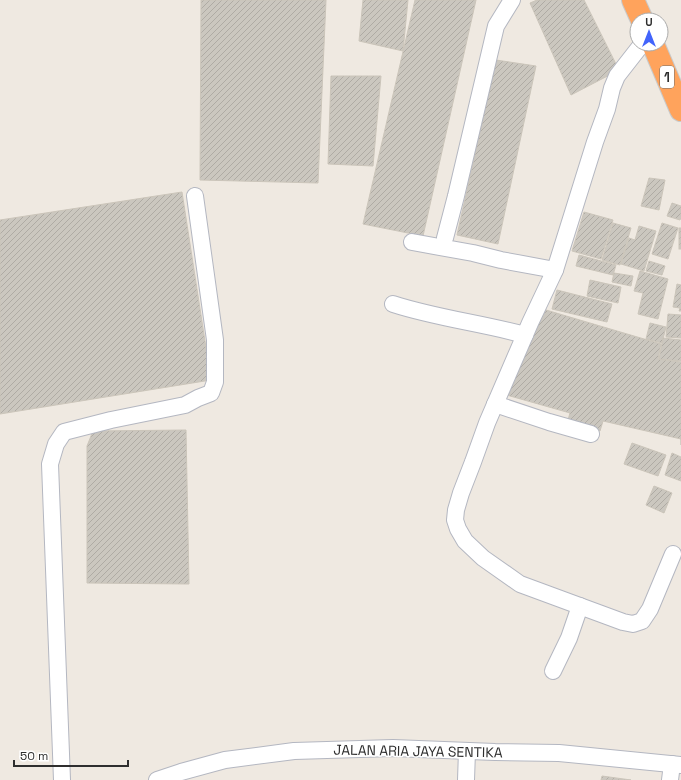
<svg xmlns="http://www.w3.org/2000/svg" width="681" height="780" viewBox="0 0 681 780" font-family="'Space Grotesk',sans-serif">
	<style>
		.building { fill: url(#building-hatch); stroke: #cbc5ba }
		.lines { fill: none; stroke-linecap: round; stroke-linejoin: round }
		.minor-casing { stroke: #b4b7c1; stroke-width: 18 }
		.highway-casing { stroke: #c9c9c9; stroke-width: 24 }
		.minor { stroke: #fff; stroke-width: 16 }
		.highway { stroke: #ffa35c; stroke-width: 22 }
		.labels { text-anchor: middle; stroke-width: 3; stroke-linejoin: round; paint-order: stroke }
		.shield { fill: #fff; stroke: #6d6d6d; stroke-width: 1 }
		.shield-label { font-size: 13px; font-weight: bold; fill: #2e2e2e }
		.street-label { font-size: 14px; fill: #2e2e2e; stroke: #fff }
	</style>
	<defs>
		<pattern id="building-hatch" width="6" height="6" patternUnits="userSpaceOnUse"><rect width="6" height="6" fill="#cbc7bf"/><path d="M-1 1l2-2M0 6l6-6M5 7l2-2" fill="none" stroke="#afaba4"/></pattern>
	</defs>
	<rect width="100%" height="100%" fill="#efe9e1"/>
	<g class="building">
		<path d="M 201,0 L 326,0 L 318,183 L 200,180 Z"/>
		<path d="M 363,0 L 408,0 L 403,51 L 359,41 Z"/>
		<path d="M 415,0 L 476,0 L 423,236 L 363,224 Z"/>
		<path d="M 537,0 L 584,0 L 619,70 L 571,95 L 530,3 Z"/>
		<path d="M 496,60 L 536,66 L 498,244 L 457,235 Z"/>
		<path d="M 331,76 L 381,76 L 373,166 L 328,164 Z"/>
		<path d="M 649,178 L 665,180 L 659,210 L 641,206 Z"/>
		<path d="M 182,192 L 211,380 L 0,414 L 0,220 Z"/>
		<path d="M 672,203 L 681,206 L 681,217 L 680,220 L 667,216 Z"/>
		<path d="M 584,212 L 613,220 L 601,259 L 572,251 Z"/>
		<path d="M 613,223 L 631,228 L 620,265 L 602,260 Z"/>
		<path d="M 662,223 L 678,228 L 668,259 L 652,254 Z"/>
		<path d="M 639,226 L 656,231 L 644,271 L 621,264 L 629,238 L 635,240 Z"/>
		<rect x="679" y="228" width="2" height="21"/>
		<path d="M 579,255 L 616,265 L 613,275 L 576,266 Z"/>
		<path d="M 649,261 L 665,266 L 662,275 L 646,271 Z"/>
		<path d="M 640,271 L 668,279 L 658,319 L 638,314 L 643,293 L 634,291 Z"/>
		<path d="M 614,273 L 633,276 L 631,286 L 612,282 Z"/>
		<path d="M 590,280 L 621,287 L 618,303 L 587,296 Z"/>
		<path d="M 677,284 L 681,285 L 681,311 L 679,311 L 680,308 L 673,307 Z"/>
		<path d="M 557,290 L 612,304 L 607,322 L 552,309 Z"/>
		<path d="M 546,310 L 661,344 L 658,359 L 681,362 L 681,445 L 681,439 L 603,421 L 600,431 L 568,420 L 570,413 L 503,394 Z"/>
		<path d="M 668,314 L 681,315 L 681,338 L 666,337 Z"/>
		<path d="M 650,323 L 666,327 L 662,343 L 646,339 Z"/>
		<path d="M 663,338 L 681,340 L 681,361 L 659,359 Z"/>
		<path d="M 186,430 L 189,584 L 87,583 L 87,446 L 93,431 Z"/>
		<path d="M 632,443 L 666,455 L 658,476 L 624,464 Z"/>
		<path d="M 672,453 L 681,457 L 681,481 L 665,475 Z"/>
		<path d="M 654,486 L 672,493 L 664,513 L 646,505 Z"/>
		<path d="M 602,776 L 631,780 L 601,780 Z"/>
	</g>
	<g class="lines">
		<defs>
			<g id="minor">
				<path d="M 642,44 L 617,76 L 612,88 L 607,109 L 595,142 L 555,270 L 530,323 L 487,423 L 473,462 L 461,493 L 456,510 L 455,520 L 458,529 L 465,541 L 483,558 L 520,584 L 623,622 L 633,624 L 642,621 L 650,609 L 673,554"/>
				<path d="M 445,238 L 456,196 L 496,26 L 512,0"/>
				<path d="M 412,242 L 473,253 L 501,260 L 555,270"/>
				<path d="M 393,304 C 436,318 481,323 525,335"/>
				<path d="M 495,404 L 549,422 L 591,434"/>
				<path d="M 553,671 L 569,638 L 580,606"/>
				<path d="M 62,780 L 50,464 L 56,444 L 64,432 L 111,420 L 185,405 L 198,398 L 211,393 L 215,382 L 215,340 L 195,196"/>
				<path d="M 157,780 L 181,772 L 225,760 L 294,751 L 393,748 L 495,752 L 559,753 L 681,765"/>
				<path d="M 466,780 L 467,751"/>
				<path d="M 670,780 L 672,764"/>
			</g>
			<g id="highway">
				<path d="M 633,0 L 642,20"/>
				<path d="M 653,44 L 681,110"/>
			</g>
		</defs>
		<use href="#minor" class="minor-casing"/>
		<use href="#highway" class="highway-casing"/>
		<use href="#minor" class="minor"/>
		<use href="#highway" class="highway"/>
	</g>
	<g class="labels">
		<rect class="shield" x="660" y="66" width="14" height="22" rx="3"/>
		<g class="shield-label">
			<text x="667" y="82">1</text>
		</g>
		<g class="street-label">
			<text transform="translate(418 751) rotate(1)" y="5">JALAN ARIA JAYA SENTIKA</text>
		</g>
	</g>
	<g transform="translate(649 32)"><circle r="19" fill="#ffffff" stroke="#ababab"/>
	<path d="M0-3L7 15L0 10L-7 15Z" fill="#4264fb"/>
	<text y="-6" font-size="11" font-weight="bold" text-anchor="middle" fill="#2e2e2e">U</text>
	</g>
	<path d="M14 760v6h114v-6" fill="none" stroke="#2e2e2e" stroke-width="2"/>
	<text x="20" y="760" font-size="12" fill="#2e2e2e" stroke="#ffffff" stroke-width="3" paint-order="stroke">50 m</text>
</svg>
